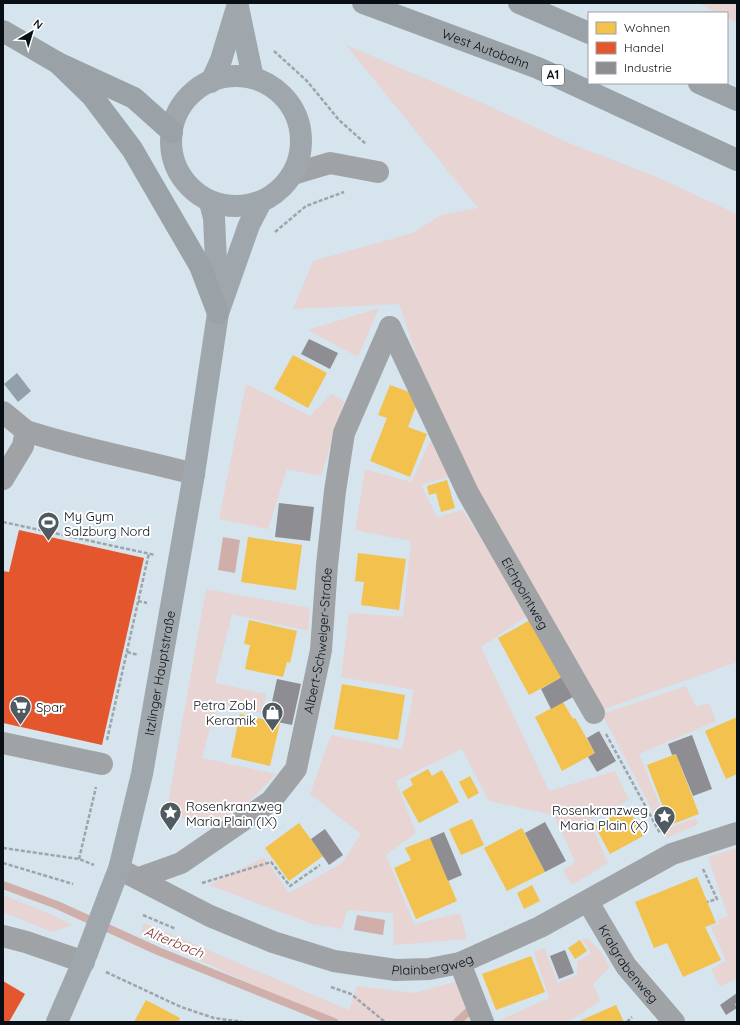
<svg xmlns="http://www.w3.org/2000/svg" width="740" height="1025" viewBox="0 0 740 1025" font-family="Quicksand,sans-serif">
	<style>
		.green { fill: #e7d4d3 }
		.water { fill: #d0afab }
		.homes { fill: #f2c14e }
		.shops { fill: #e4572e }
		.industry { fill: #8d8d92 }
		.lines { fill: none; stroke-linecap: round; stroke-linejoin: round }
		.stream { stroke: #d0afab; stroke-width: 8 }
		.building { fill: #91a0a9 }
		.path { stroke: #9ea4a9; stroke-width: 2.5; stroke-dasharray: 4 2; stroke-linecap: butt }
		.minor { stroke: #9fa3a6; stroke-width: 22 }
		.major { stroke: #9fa7ac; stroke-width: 22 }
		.highway { stroke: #9aa2a7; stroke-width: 22 }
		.major-bridge { stroke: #9fa7ac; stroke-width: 22 }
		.labels { text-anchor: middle; stroke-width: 4; stroke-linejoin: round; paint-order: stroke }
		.shield { fill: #fff; stroke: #52585c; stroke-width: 1 }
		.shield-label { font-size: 12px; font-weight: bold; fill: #081016 }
		.street-label { font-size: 13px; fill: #081016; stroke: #fff }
		.poi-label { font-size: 13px; fill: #081016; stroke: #fff; text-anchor: start }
		.water-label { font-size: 14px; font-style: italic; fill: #803c33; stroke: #fff }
	</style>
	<rect width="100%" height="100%" fill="#d6e4ed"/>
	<g class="green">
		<path d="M 698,3 L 737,3 L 737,23 L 727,18 L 727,13 L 718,13 Z"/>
		<path d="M 346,45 L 478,101 L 571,144 L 652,175 L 737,214 L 737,662 L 599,711 L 504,545 L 426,383 L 399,304 L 293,309 L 313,261 L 413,233 L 441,215 L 478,208 Z"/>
		<path d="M 379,308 L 358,357 L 308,330 Z"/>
		<path d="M 246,384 L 310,416 L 331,394 L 344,401 L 321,476 L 287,469 L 268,529 L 219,519 Z"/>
		<path d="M 433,435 L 450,476 L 421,485 L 437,517 L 463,510 L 529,615 L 481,647 L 549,791 L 615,771 L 629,800 L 589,819 L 608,863 L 572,885 L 563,871 L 575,862 L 554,815 L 489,801 L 462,749 L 396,781 L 416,833 L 386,855 L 414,924 L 460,913 L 467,939 L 394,945 L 393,913 L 347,910 L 342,929 L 312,924 L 209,885 L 264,857 L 289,893 L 342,863 L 361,834 L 310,794 L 331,735 L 402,749 L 414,690 L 341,677 L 349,613 L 403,617 L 411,541 L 355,530 L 365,469 L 411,482 Z"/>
		<path d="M 206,589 L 310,608 L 308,631 L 232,614 L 215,683 L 266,694 L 262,713 L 217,702 L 202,758 L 276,774 L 246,805 L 210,825 L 166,814 Z"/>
		<path d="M 686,686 L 696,707 L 709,703 L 716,721 L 639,754 L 669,828 L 696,818 L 699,824 L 667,838 L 602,714 Z"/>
		<path d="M 737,848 L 737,978 L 720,987 L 711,969 L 726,961 L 711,927 L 719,924 L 718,920 L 728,916 L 708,857 Z"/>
		<path d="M 3,895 L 50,914 L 72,925 L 52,932 L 3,912 Z"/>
		<path d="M 144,923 L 349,1010 L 357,986 L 414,993 L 462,980 L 480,1022 L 332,1022 L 141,933 Z"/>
		<path d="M 587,938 L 601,952 L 610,967 L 593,984 L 600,1001 L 568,1022 L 501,1022 L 500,1020 L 549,998 L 534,952 L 544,948 L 558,983 L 577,975 L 577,962 L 591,953 L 582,939 Z"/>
	</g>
	<g class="water">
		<path d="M 223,537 L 240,540 L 235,573 L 218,570 Z"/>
		<path d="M 357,915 L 385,920 L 383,935 L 354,930 Z"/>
	</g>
	<g class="homes">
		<path d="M 293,355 L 327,373 L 308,408 L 274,389 Z"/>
		<path d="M 390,385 L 420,396 L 408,427 L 427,434 L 410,477 L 370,461 L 387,418 L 378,415 Z"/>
		<path d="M 447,480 L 455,508 L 441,512 L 436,493 L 429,495 L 427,486 Z"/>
		<path d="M 248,537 L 302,545 L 296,590 L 241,582 Z"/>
		<path d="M 358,553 L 406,559 L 399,610 L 361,605 L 364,582 L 355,581 Z"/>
		<path d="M 249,620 L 297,631 L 290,663 L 287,662 L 283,677 L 245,669 L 250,645 L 244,644 Z"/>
		<path d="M 530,620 L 562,677 L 529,695 L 498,638 Z"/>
		<path d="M 342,684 L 405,695 L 398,740 L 334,729 Z"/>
		<path d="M 563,702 L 573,719 L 575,718 L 595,753 L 562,771 L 535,717 Z"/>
		<path d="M 240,714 L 280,723 L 270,766 L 231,757 Z"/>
		<path d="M 737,717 L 737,774 L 726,779 L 705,731 Z"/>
		<path d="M 676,754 L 699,814 L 670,825 L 647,765 Z"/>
		<path d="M 428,769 L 432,776 L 442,770 L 459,802 L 419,823 L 402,792 L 413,785 L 410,779 Z"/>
		<path d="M 470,776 L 479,793 L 468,799 L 459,782 Z"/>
		<path d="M 628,808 L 643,836 L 610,854 L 595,826 Z"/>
		<path d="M 472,819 L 484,845 L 461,855 L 449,829 Z"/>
		<path d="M 299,823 L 323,856 L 289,881 L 265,848 Z"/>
		<path d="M 522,828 L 545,872 L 507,891 L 484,848 Z"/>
		<path d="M 430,838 L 457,901 L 416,919 L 394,868 L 411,860 L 405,848 Z"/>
		<path d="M 697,877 L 716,923 L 705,927 L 721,960 L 683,977 L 667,943 L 654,948 L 635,902 Z"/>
		<path d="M 532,885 L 540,901 L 524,909 L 517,893 Z"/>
		<path d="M 580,940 L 587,951 L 575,959 L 568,948 Z"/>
		<path d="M 531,956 L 545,992 L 496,1010 L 482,974 Z"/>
		<path d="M 146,1000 L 180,1018 L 178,1022 L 134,1022 Z"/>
		<path d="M 616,1005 L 624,1022 L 577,1022 Z"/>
	</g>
	<g class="shops">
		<path d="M 19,530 L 144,558 L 102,745 L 3,723 L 3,571 L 9,572 Z"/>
		<path d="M 3,981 L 25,994 L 9,1022 L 3,1022 Z"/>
	</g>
	<g class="industry">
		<path d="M 309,339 L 338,353 L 330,369 L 301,354 Z"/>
		<path d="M 279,503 L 314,507 L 310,541 L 275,537 Z"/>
		<path d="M 562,677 L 573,697 L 551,709 L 541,689 Z"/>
		<path d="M 277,679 L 301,684 L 292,725 L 268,720 Z"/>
		<path d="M 599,731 L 616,761 L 597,772 L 588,757 L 595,753 L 587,738 Z"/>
		<path d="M 692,735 L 712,789 L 693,796 L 676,754 L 672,755 L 668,744 Z"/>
		<path d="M 545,822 L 566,861 L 545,872 L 525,833 Z"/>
		<path d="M 325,829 L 343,855 L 329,865 L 311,839 Z"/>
		<path d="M 444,832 L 462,875 L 448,881 L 430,838 Z"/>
		<path d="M 565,950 L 574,973 L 559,979 L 550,956 Z"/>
		<path d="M 737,993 L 737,1003 L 735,1004 L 737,1008 L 726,1015 L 720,1005 Z"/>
	</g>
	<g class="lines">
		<g class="stream">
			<path d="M 3,885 L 57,905 L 158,951 L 334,1022"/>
			<path d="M 457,1022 L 469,1011"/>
		</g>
	</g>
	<path class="building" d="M 17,373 L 31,391 L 18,402 L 4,384 Z"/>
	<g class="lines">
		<g class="path">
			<path d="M 274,51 L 307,81 L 339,120 L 366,144"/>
			<path d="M 275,232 L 306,206 L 344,192"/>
			<path d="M 3,522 L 155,555"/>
			<path d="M 138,601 L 147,603"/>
			<path d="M 127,652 L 138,655"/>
			<path d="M 606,734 L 660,833"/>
			<path d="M 107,740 L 149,553"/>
			<path d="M 3,848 L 79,859 L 94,865"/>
			<path d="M 79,859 L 96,787"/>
			<path d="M 3,863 L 73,884"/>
			<path d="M 703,869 L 717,899 L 707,902"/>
			<path d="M 202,883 L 271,862 L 290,886 L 320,865"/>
			<path d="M 143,915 L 176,929"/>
			<path d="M 106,972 L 181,1007 L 214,1018 L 243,1022"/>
			<path d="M 331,987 L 351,994 L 385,1022"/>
			<path d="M 627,1022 L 632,1017"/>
		</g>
		<g class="minor">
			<path d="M 293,174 L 330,163 L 378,172"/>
			<path id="s1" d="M 390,327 L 468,493 L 594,713"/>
			<path d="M 3,412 L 26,431"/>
			<path d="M 3,479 L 23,446 L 26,431 C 81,449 138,459 194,474"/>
			<path d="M 3,743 L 102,764"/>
			<path id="s2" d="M 119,869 L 210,916 L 273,942 L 334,961 L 396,970 L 429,969 L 460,963 L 540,927 L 672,854 L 737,833"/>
			<path id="s3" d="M 139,878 L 181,863 L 271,801 L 296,769 L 321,650 L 327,565 L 335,491 L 344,433 L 390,327"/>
			<path id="s4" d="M 588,902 L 626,966 L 674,1022"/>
			<path d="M 3,936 L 26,942 L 84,962"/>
			<path d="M 460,963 L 483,1022"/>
		</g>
		<g class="major">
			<path d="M 238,7 L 253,78"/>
			<circle cx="236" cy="141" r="65"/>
			<path d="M 211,82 L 221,60 L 238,4"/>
			<path d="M 210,202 L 214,218 L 218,306"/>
			<path id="s5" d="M 110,892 L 119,869 L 142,774 L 194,474 L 218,313 L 249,225 L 261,202"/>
			<path d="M 57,1022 L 87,953"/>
		</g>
		<g class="highway">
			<path id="s6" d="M 363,3 L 538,68 L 737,160"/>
			<path d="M 519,3 L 589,33"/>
			<path d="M 3,31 L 58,63 L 134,98 L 172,132"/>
			<path d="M 58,63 L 92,96 L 132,149 L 200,266 L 218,313"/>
			<path d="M 699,83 L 737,100"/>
		</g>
		<path class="major-bridge" d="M 87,953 L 110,892"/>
	</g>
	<defs>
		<symbol id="stadium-pin" viewBox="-11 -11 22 30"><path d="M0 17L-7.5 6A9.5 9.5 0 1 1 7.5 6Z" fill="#505a61" stroke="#fff"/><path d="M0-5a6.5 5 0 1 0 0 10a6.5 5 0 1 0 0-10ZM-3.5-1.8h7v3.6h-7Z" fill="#fff"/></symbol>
		<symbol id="supermarket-pin" viewBox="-11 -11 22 30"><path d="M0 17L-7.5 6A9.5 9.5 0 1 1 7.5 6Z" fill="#505a61" stroke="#fff"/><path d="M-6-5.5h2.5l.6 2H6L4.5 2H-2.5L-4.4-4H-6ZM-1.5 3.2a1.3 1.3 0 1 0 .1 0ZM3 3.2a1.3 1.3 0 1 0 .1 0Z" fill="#fff"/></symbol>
		<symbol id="shop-pin" viewBox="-11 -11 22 30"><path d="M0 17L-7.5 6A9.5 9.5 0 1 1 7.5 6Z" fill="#505a61" stroke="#fff"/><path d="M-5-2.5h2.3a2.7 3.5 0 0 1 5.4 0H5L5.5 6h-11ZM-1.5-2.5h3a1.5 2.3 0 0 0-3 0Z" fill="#fff"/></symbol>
		<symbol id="sight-pin" viewBox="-11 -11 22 30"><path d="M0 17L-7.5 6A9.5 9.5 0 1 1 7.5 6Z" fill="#505a61" stroke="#fff"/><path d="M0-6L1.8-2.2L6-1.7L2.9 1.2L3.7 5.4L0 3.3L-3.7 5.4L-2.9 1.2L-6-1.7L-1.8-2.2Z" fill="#fff"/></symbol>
	</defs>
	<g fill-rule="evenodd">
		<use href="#stadium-pin" x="36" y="510" width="25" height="34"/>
		<use href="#supermarket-pin" x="8" y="694" width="25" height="34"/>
		<use href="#shop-pin" x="260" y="700" width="25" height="34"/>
		<use href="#sight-pin" x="158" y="800" width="25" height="34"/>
		<use href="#sight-pin" x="652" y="804" width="25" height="34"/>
	</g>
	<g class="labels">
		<rect class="shield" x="542" y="65" width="22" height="20" rx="3"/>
		<g class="shield-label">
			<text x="553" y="79">A1</text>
		</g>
		<g class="street-label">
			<text dy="5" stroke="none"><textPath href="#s6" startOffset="131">West Autobahn</textPath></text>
			<text dy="5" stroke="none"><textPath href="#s1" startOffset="299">Eichpointweg</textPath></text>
			<text dy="5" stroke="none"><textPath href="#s3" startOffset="325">Albert-Schweiger-Straße</textPath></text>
			<text dy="5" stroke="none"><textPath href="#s5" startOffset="225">Itzlinger Hauptstraße</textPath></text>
			<text dy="5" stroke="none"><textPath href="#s2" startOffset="334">Plainbergweg</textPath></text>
			<text dy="5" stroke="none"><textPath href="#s4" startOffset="74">Kralgrabenweg</textPath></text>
		</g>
		<g class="poi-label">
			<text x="64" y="521">My Gym<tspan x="64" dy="15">Salzburg Nord</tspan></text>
			<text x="256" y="710" text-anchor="end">Petra Zobl<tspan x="256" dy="15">Keramik</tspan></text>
			<text x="36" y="712">Spar</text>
			<text x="186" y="811">Rosenkranzweg<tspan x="186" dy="15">Maria Plain (IX)</tspan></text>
			<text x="648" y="815" text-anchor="end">Rosenkranzweg<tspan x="648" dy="15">Maria Plain (X)</tspan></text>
		</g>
		<g class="water-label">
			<text transform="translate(174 942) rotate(22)" y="5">Alterbach</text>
		</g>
	</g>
	<rect width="740" height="1025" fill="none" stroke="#081016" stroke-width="8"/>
	<rect x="588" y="12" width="140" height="72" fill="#ffffff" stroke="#9c9fa2"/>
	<rect x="596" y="22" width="20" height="12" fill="#f2c14e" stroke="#9c9fa2"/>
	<text x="624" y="32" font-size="12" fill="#081016">Wohnen</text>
	<rect x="596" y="42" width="20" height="12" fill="#e4572e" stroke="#9c9fa2"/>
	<text x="624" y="52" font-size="12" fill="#081016">Handel</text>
	<rect x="596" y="62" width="20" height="12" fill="#8d8d92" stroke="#9c9fa2"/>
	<text x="624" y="72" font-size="12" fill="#081016">Industrie</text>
	<g transform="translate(32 32) rotate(38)" stroke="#ffffff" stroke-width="3" paint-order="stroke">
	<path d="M0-3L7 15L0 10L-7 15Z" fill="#081016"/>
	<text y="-6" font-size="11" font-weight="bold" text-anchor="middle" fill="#081016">N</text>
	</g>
</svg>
